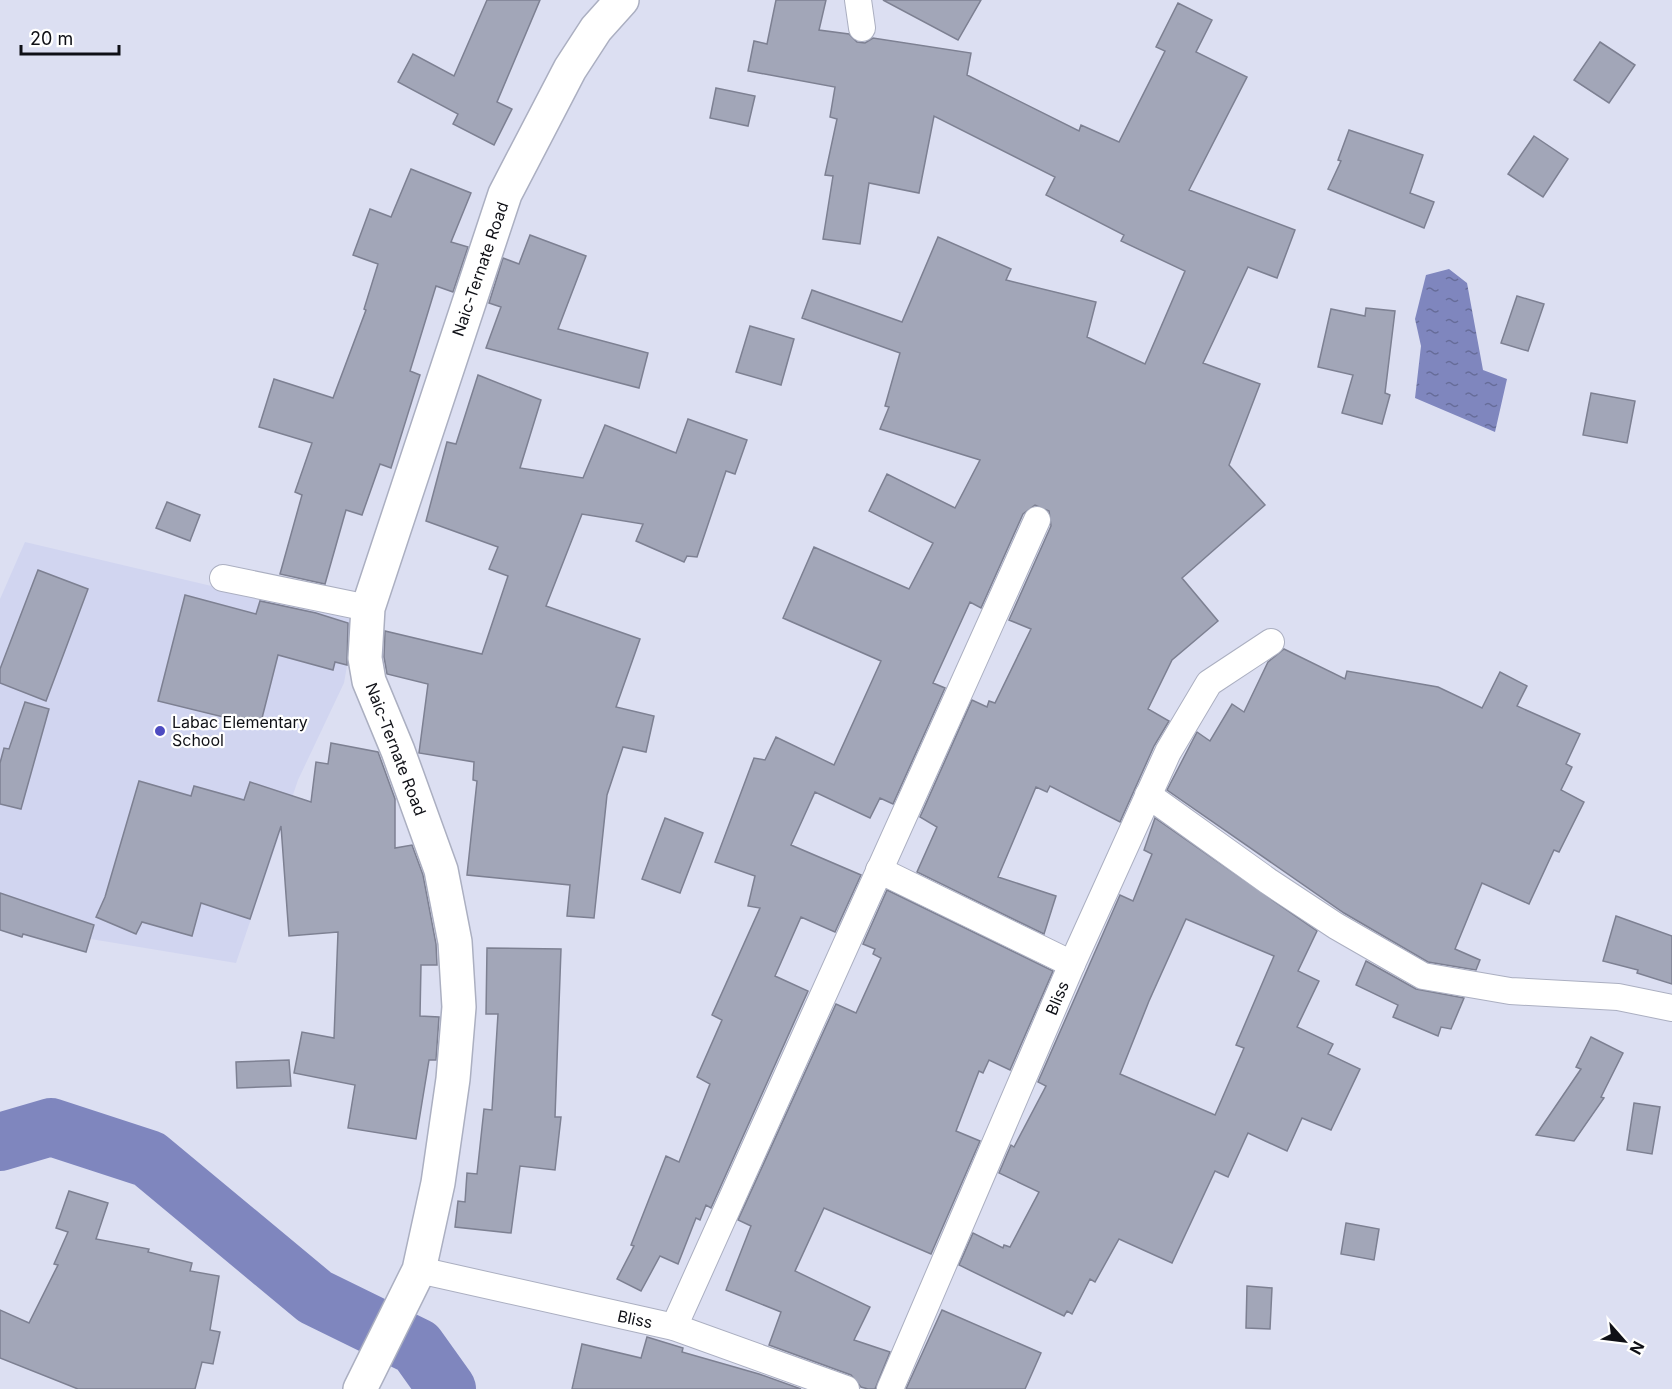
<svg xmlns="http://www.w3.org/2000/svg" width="1672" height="1389" viewBox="0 0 1672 1389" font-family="Inter,sans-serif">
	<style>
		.built { fill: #d1d5f0 }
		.water { fill: url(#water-ripples) }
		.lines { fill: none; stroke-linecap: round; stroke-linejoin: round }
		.river { stroke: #7f86be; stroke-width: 58 }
		.building { fill: #a2a6b8; stroke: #7d8092; stroke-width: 1.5; fill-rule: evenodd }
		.minor-casing { stroke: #abafc1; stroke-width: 28 }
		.secondary-casing { stroke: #abafc1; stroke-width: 36 }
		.minor { stroke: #fff; stroke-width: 26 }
		.secondary { stroke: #fff; stroke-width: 33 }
		.poi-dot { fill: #4d4bc1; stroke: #fff; stroke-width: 2 }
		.labels { text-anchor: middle; stroke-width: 4.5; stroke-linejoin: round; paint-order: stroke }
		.street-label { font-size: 16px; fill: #0f1016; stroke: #fff }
		.poi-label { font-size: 16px; fill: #0f1016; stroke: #fff; text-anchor: start }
	</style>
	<defs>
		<pattern id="water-ripples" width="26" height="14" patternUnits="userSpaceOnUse" patternTransform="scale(1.5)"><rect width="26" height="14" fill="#7f86be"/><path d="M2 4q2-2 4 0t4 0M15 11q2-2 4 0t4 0" fill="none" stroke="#666c99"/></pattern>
	</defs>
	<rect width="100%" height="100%" fill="#dcdff2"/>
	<path class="built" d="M 25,542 L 355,620 L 344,683 L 298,780 L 236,963 L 0,924 L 0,599 Z"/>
	<path class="water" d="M 1449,269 L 1467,283 L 1483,370 L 1507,379 L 1495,432 L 1415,398 L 1421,346 L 1415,319 L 1426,275 Z"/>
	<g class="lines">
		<path class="river" d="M 0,1142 L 51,1127 L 149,1159 L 315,1297 L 417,1347 L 447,1389"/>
	</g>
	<g class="building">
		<path d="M 487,0 L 540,0 L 497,102 L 512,109 L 494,145 L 453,124 L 458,114 L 398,82 L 413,54 L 454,76 Z"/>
		<path d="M 776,0 L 826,0 L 819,30 L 849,34 L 857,42 L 865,43 L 873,38 L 971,53 L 967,75 L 1079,131 L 1081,125 L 1119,142 L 1165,51 L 1156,47 L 1178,3 L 1212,20 L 1196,52 L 1247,77 L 1189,190 L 1295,230 L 1277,278 L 1248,267 L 1203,363 L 1260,384 L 1229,465 L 1265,505 L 1182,578 L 1218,621 L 1172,660 L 1148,709 L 1169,721 L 1154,746 L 1120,822 L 1050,786 L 1047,792 L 1036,787 L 998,877 L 1056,896 L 1044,934 L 917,872 L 937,827 L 920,817 L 972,700 L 987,707 L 989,701 L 995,703 L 1031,629 L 1009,620 L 1051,526 L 1049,511 L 1035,505 L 1023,514 L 981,608 L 970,602 L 933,683 L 945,688 L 893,804 L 880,798 L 870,818 L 815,792 L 791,845 L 861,875 L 835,932 L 801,917 L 775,976 L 808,991 L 711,1208 L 706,1205 L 700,1220 L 696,1218 L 678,1264 L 660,1256 L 641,1291 L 617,1279 L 634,1246 L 631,1245 L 666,1156 L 679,1162 L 710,1084 L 697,1077 L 722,1020 L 712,1015 L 760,908 L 748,906 L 755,876 L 715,862 L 754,758 L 765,760 L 776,737 L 834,765 L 881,661 L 783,618 L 814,547 L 909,589 L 933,543 L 869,511 L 887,474 L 955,508 L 980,460 L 880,429 L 889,407 L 885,406 L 900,353 L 802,318 L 812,290 L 902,322 L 938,237 L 1011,269 L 1006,280 L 1096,302 L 1087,337 L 1145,364 L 1185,271 L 1121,241 L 1124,235 L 1046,195 L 1055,177 L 934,116 L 919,193 L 869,183 L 860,244 L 823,239 L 833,176 L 825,175 L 837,119 L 830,117 L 835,87 L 748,71 L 754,41 L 767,44 Z"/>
		<path d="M 883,0 L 981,0 L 958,40 Z"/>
		<path d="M 1600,42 L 1635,65 L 1609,103 L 1574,80 Z"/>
		<path d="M 716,88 L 755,96 L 748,126 L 710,118 Z"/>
		<path d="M 1349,130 L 1423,155 L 1410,193 L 1434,202 L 1424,228 L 1328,189 L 1341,161 L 1338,160 Z"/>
		<path d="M 1534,136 L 1568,159 L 1543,197 L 1508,174 Z"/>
		<path d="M 411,169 L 471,193 L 451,242 L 468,247 L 453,292 L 436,286 L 410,371 L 420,375 L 391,468 L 380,464 L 362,515 L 346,510 L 325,584 L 280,574 L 302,495 L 295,492 L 312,443 L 259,427 L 274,379 L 333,398 L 366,310 L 364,309 L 378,264 L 353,255 L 370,209 L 391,217 Z"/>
		<path d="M 530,235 L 586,256 L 558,329 L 648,353 L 639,388 L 486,348 L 501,307 L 489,303 L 503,258 L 519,264 Z"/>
		<path d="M 1517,296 L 1544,304 L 1528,351 L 1501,343 Z"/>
		<path d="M 1366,308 L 1395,311 L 1385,393 L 1390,395 L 1382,424 L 1342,413 L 1353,375 L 1318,367 L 1331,309 L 1365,316 Z"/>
		<path d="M 750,326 L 794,339 L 781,385 L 736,372 Z"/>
		<path d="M 478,375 L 541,400 L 520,468 L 583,478 L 605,425 L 676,453 L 688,419 L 747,440 L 735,474 L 726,471 L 697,557 L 687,556 L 684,562 L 636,541 L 643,524 L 582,514 L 546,606 L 640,639 L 616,707 L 654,716 L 646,752 L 623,747 L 607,795 L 594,918 L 567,916 L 570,885 L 467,875 L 477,781 L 473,780 L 474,762 L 419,753 L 428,684 L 387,674 L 384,657 L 385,631 L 482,654 L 508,576 L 489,569 L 498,547 L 426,521 L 447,442 L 456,444 Z"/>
		<path d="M 1591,393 L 1635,401 L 1627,443 L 1583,435 Z"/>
		<path d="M 167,502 L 200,515 L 190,541 L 156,528 Z"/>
		<path d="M 38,570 L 88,589 L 46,701 L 0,683 L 0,669 Z"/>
		<path d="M 185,595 L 256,614 L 260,601 L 316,613 L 348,623 L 347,665 L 335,662 L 333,670 L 278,655 L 260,726 L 158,701 Z"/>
		<path d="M 1284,649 L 1345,679 L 1347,671 L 1438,687 L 1482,708 L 1500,672 L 1527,686 L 1517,706 L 1580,734 L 1566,764 L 1572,767 L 1561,790 L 1584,802 L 1559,852 L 1554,850 L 1529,904 L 1482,883 L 1455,949 L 1480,960 L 1476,970 L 1428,962 L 1344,913 L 1167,790 L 1197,732 L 1210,741 L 1232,704 L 1244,712 L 1268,662 Z"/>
		<path d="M 25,702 L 49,709 L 21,809 L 0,804 L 0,763 L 4,748 L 9,749 Z"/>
		<path d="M 331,743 L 378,752 L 395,799 L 395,848 L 412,845 L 423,875 L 436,944 L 437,965 L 421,965 L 420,1016 L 439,1017 L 436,1060 L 429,1060 L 416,1139 L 348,1128 L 355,1085 L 294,1073 L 302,1032 L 334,1038 L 338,932 L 289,936 L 281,826 L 250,919 L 201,903 L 192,936 L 142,922 L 136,934 L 96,917 L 105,897 L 139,781 L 191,796 L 194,786 L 244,800 L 250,782 L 311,802 L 316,762 L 328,764 Z"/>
		<path d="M 665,818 L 703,833 L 680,893 L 642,879 Z"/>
		<path d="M 1155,818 L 1317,931 L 1298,971 L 1319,981 L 1297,1027 L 1333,1044 L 1328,1054 L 1360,1069 L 1331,1130 L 1302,1118 L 1287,1151 L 1248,1133 L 1228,1177 L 1215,1171 L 1172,1263 L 1119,1239 L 1095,1282 L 1090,1279 L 1072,1314 L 1067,1311 L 1064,1316 L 959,1265 L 973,1233 L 1003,1248 L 1004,1245 L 1010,1247 L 1039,1192 L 999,1173 L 1011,1145 L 1014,1147 L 1046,1086 L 1038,1082 L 1120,895 L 1133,901 L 1152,854 L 1144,850 ZM 1186,919 L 1274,956 L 1236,1045 L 1244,1048 L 1215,1115 L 1120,1074 L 1149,1001 Z"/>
		<path d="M 887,890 L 1053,971 L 1010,1070 L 989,1060 L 983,1073 L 979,1071 L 956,1131 L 980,1141 L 931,1254 L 824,1208 L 795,1271 L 870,1307 L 854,1340 L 890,1352 L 875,1389 L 868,1389 L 861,1387 L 851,1375 L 769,1345 L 781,1312 L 726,1290 L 751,1226 L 738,1220 L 836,1004 L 856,1013 L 881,958 L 873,954 L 875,949 L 863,944 Z"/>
		<path d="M 0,893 L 94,925 L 86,952 L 23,934 L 22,937 L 0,930 Z"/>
		<path d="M 1616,916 L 1672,936 L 1672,984 L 1637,973 L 1638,970 L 1603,961 Z"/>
		<path d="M 487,948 L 561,949 L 555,1117 L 561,1117 L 555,1170 L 520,1166 L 511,1233 L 455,1227 L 458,1201 L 465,1202 L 467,1173 L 477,1174 L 484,1109 L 492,1110 L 498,1014 L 486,1014 Z"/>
		<path d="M 1366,961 L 1416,989 L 1464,998 L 1451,1029 L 1441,1027 L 1438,1036 L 1393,1017 L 1398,1005 L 1356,985 Z"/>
		<path d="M 1591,1037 L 1623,1053 L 1601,1097 L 1604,1098 L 1574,1141 L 1536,1135 L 1581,1069 L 1576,1067 Z"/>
		<path d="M 289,1060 L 291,1086 L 237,1088 L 236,1062 Z"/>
		<path d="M 1634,1103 L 1660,1107 L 1652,1154 L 1627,1150 Z"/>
		<path d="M 69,1191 L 108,1203 L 96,1239 L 149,1249 L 148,1252 L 192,1263 L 190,1271 L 219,1276 L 210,1330 L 220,1332 L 213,1364 L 202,1362 L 195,1389 L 78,1389 L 0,1358 L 0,1310 L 29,1323 L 58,1265 L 54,1264 L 68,1232 L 56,1228 Z"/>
		<path d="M 1346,1223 L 1379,1229 L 1374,1260 L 1341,1254 Z"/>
		<path d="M 1247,1286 L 1272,1288 L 1270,1329 L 1246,1328 Z"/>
		<path d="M 942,1310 L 1041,1353 L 1025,1389 L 906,1389 Z"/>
		<path d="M 647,1337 L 683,1348 L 682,1352 L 759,1374 L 801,1389 L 572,1389 L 582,1344 L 641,1358 Z"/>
	</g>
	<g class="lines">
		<defs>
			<g id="minor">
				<path d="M 858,0 L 862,28"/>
				<path d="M 223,578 L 368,608"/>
				<path d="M 1148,795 L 1268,881 L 1336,926 L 1423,976 L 1510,991 L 1618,997 L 1672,1008"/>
				<path d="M 879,870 L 1072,964"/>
				<path d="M 419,1270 L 674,1327 L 846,1389"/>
				<path d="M 674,1327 L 1037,520"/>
				<path d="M 890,1389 L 1072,964 L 1168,752 L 1209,683 L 1271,642"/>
			</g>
			<path id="secondary" d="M 360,1389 L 419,1270 L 438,1183 L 453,1079 L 459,1007 L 455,942 L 441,870 L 398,751 L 369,681 L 365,658 L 368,608 L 505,194 L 570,69 L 596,29 L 622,0"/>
		</defs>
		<use href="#minor" class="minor-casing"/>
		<use href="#secondary" class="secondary-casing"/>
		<use href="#minor" class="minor"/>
		<use href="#secondary" class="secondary"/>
	</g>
	<circle class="poi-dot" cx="160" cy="731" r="6"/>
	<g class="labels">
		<g class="street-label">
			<text transform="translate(480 269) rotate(-71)" y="6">Naic-Ternate Road</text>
			<text transform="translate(396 749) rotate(69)" y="6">Naic-Ternate Road</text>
			<text transform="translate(1057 998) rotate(-67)" y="6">Bliss</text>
			<text transform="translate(635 1319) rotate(12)" y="6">Bliss</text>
		</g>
		<g class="poi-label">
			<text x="172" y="728">Labac Elementary<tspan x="172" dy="18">School</tspan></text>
		</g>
	</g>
	<g transform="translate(1624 1341) rotate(118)" stroke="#ffffff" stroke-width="4.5" paint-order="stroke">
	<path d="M0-4.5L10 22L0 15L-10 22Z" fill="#0f1016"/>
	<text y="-9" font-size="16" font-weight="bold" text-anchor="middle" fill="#0f1016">N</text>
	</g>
	<path d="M21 45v9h98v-9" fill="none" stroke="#0f1016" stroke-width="3"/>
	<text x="30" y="45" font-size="18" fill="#0f1016" stroke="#ffffff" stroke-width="4.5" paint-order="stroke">20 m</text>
</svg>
